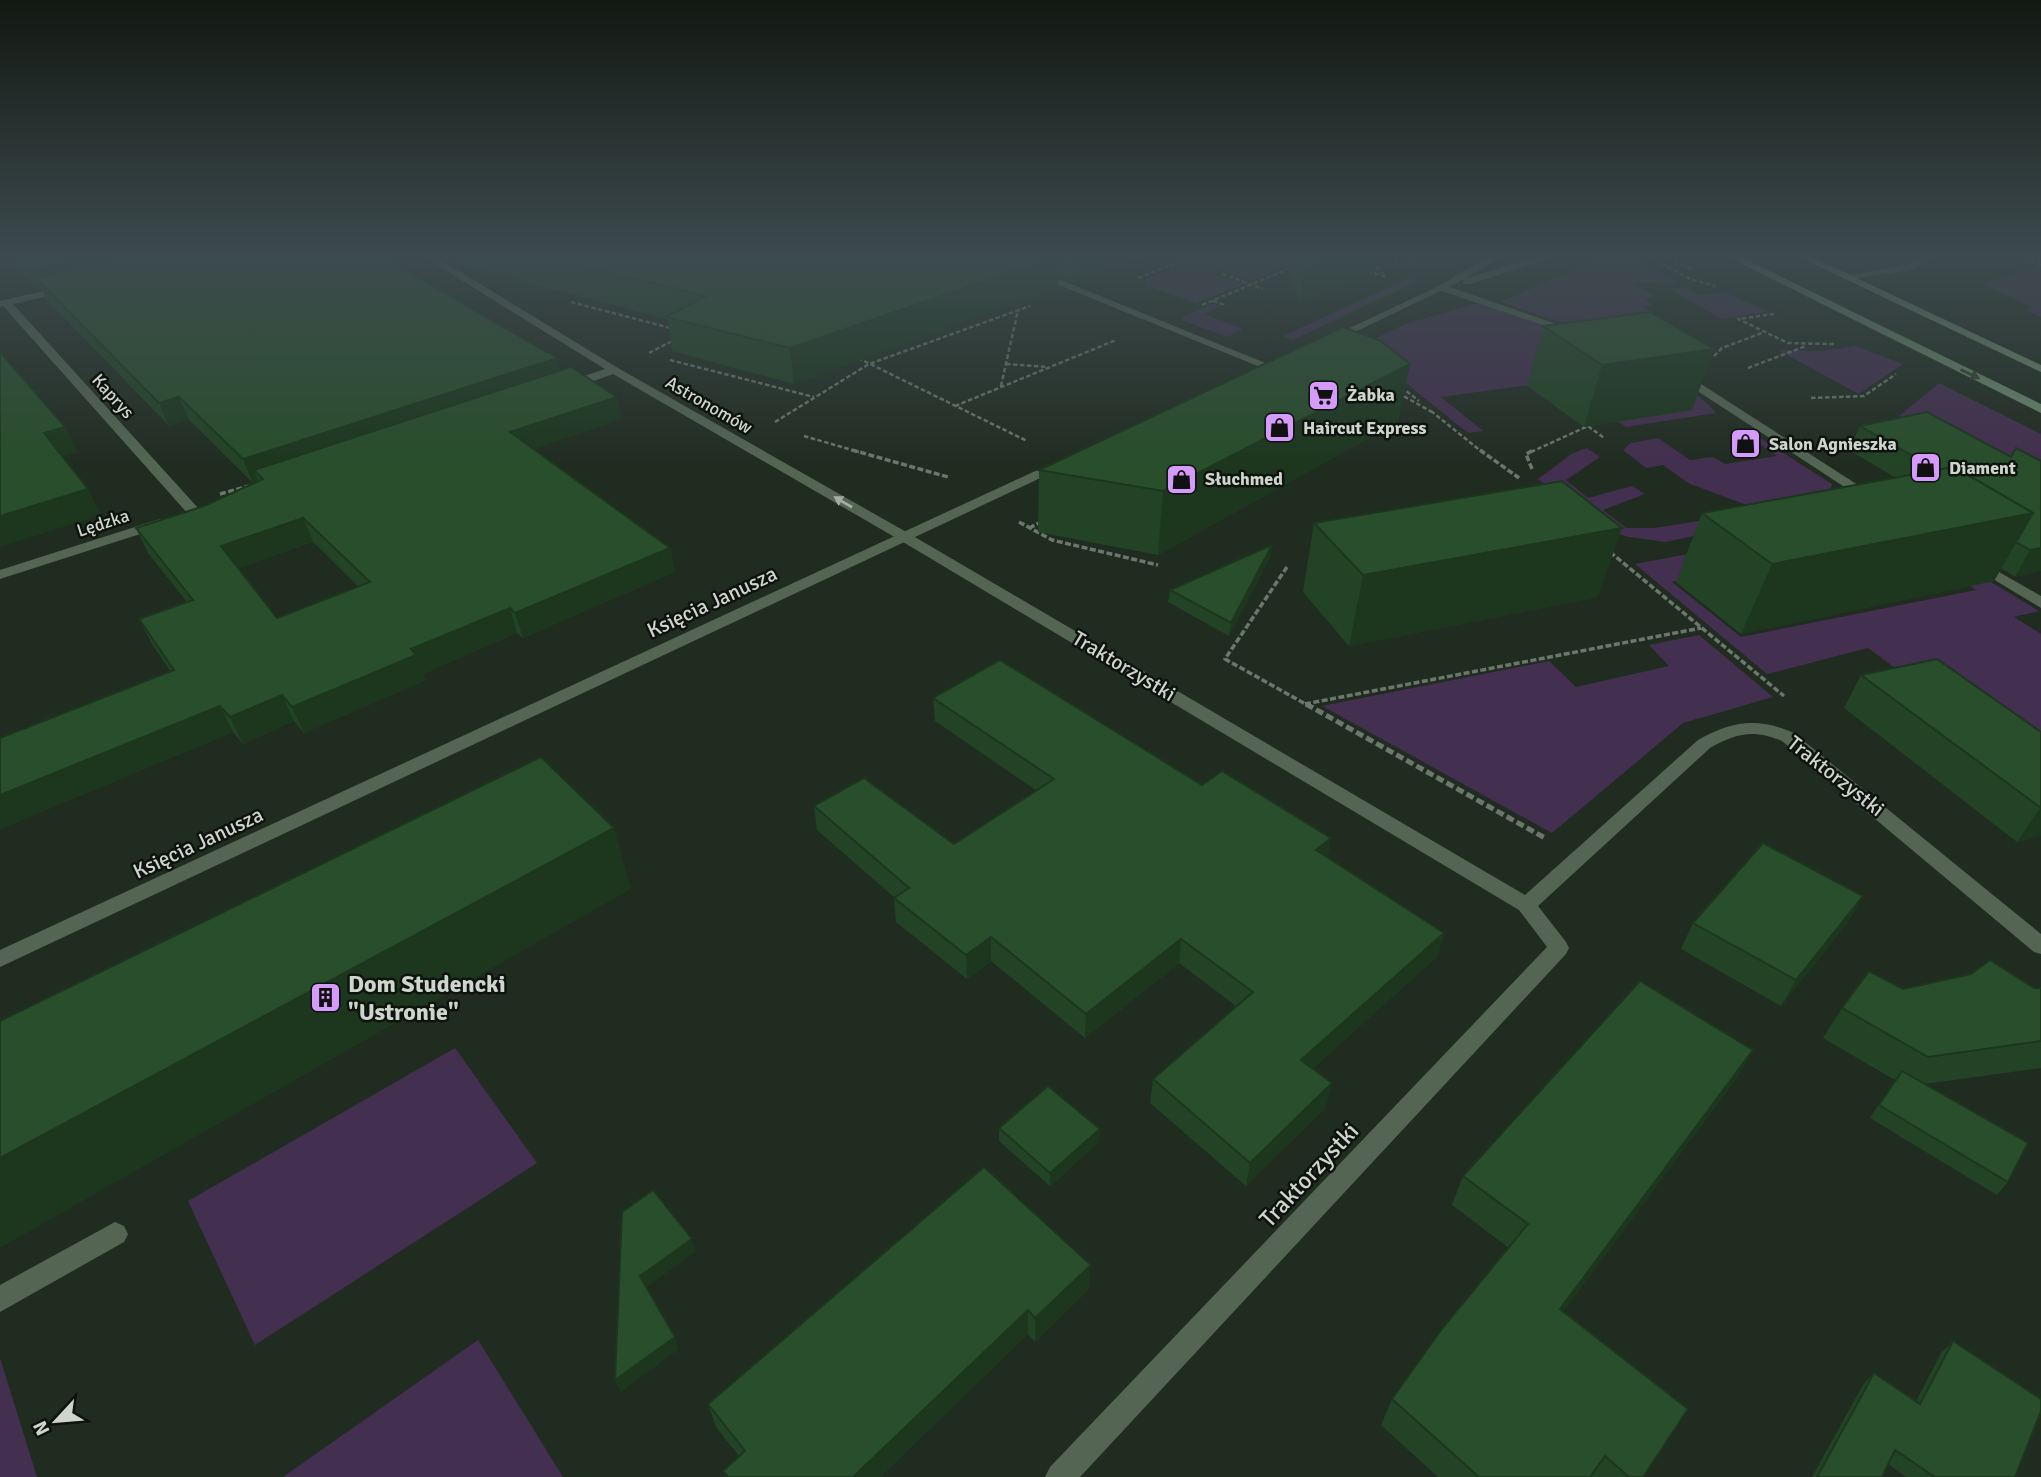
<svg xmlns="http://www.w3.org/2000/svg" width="2041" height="1477" viewBox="0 0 2041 1477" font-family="Signika,sans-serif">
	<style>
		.green { fill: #432f4f }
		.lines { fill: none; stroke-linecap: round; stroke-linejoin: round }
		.path-far2 { stroke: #6c766c; stroke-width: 2.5; stroke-dasharray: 4.5 2.5; stroke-linecap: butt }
		.path-far1 { stroke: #6c766c; stroke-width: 3.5; stroke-dasharray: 6 2.5; stroke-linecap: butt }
		.path { stroke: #6c766c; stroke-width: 5; stroke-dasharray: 8 3.5; stroke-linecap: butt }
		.service { fill: #546554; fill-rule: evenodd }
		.minor { fill: #546554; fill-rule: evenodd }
		.tertiary { fill: #546554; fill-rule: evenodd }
		.secondary { fill: #6c876c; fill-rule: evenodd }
		.wall { fill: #224325; fill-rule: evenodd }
		.shaded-wall { fill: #1c371e }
		.building { fill: #284e2b; stroke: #1c371e; stroke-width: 2; fill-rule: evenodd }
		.oneway { fill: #344134 }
		.oneway2 { fill: #a3aea3 }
		.labels { text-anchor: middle; stroke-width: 5; stroke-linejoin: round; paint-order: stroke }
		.far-poi-label { font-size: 18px; font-weight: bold; fill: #cdd5cd; stroke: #0e130e; text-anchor: start }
		.far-street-label { font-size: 18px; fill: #cdd5cd; stroke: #0e130e }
		.street-label { font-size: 21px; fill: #cdd5cd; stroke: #0e130e }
		.near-poi-label { font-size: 24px; font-weight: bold; fill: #cdd5cd; stroke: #0e130e; text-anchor: start }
		.near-street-label { font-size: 24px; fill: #cdd5cd; stroke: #0e130e }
	</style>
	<rect width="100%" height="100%" fill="#212c21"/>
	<g class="green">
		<path d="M 1200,257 L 1312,257 L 1250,281 L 1218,271 L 1215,274 L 1244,284 L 1196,303 L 1147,286 L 1144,280 Z"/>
		<path d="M 1594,260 L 1638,261 L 1678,283 C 1662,285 1651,280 1634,284 L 1656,297 L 1645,299 L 1653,305 L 1643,307 L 1672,325 L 1601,337 L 1502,302 Z"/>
		<path d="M 2041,267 L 2041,317 L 2025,310 L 2032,308 L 1985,285 L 2006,275 Z"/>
		<path d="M 1409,278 L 1418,281 L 1293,340 L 1283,336 Z"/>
		<path d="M 1685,287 L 1700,295 L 1724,292 L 1769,312 L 1722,319 L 1669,289 Z"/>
		<path d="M 1479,303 C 1534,321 1684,370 1716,413 L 1626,427 L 1609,415 L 1635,370 L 1441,397 L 1483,431 L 1468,433 L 1366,351 L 1366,343 L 1405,324 Z"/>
		<path d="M 1211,304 L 1222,306 L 1204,314 L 1243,329 L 1227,337 L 1182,320 L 1182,317 Z"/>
		<path d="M 1856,346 L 1903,364 L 1859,394 L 1778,350 L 1820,351 Z"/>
		<path d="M 1939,383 L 2041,434 L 2041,491 L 2017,481 L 1899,416 Z"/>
		<path d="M 1757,436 L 1832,484 L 1829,496 L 1755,508 L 1690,484 L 1663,465 L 1646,468 L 1623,450 L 1631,443 L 1658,438 L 1690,460 L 1713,457 L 1725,464 L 1777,456 L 1750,437 Z"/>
		<path d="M 1587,448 L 1600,457 L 1566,480 L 1588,498 L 1632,486 L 1645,494 L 1603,510 L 1626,528 L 1654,528 L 1731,516 L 1751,524 L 1665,542 L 1630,537 L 1606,531 L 1538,479 L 1573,453 Z"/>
		<path d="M 1881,515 L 2039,611 L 2014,617 L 2041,634 L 2041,776 L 1868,648 L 1767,674 L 1635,564 L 1757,541 L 1782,559 L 1672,582 L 1741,637 L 1976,590 L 1894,537 Z"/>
		<path d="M 1699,635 L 1773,697 L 1683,723 L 1552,833 L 1322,706 L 1549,661 L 1576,687 L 1669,666 L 1649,645 Z"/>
		<path d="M 455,1048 L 537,1163 L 255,1345 L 188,1201 Z"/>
		<path d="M 478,1340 L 563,1477 L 283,1477 Z"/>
		<path d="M 0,1358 L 37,1477 L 0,1477 Z"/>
	</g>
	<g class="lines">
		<g class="path-far2">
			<path d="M 1366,257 L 1385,276"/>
			<path d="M 1649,257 L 1690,279 L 1715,286"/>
			<path d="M 1668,257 L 1694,270"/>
			<path d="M 2035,257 L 2026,261 L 2041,265"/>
			<path d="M 1373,261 L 1417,261"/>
			<path d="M 1368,271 L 1386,277"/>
			<path d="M 1222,274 L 1263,289"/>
			<path d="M 1138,278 L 1192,257"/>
			<path d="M 1213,301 L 1225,305"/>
			<path d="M 571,302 L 674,329"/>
			<path d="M 1202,305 L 1291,268"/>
			<path d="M 1774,314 L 1738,319 L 1788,343 L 1834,344"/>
			<path d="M 649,353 L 676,339"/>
			<path d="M 1714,356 L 1722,348 L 1762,333"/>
			<path d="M 858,358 L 1027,441"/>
			<path d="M 670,360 L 814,397"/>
			<path d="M 1006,364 L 1048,367"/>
			<path d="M 1748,368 L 1806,346"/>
			<path d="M 1001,386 L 1018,310"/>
			<path d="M 1401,387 L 1419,401"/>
			<path d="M 1398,393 L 1432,412"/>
			<path d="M 1811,398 L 1864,396 L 1896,374"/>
			<path d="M 955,406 L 1116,340"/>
			<path d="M 1431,411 L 1482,452"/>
			<path d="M 775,422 L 869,364 L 1030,306"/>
			<path d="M 804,436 L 859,452"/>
			<path d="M 1531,452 L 1588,426 L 1604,438"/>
		</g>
		<g class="path-far1">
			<path d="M 852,450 L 948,477"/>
			<path d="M 1480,450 L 1519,478"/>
			<path d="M 1532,469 L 1526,454 L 1534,450"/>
			<path d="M 220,494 L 249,486"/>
			<path d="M 1019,522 L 1052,540 L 1158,565"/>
			<path d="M 1029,528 L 1041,522"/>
			<path d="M 1610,552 L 1784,696"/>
			<path d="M 1287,567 L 1225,659 L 1309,706"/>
			<path d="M 1305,704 L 1701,628"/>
		</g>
		<path class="path" d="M 1306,704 L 1545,838"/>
		<g class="service">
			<path d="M 1925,257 L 1939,257 L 1910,270 L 1846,280 L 1841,277 L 1908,264 Z"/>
			<path d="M 1439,286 L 1447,286 L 1582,333 L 1572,335 L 1439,290 Z"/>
			<path d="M 1676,373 L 1684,373 L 1878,498 L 1876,501 L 1866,501 L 1676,377 Z"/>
			<path d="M 1978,560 L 2041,596 L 2041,608 L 1973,567 L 1973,561 Z"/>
			<path d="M 115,1222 L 124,1226 L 128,1234 L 124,1242 L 0,1312 L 0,1285 Z"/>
		</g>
		<g class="minor">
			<path d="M 424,257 L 436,257 L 618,368 L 908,533 L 1525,895 L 1698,740 C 1732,721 1758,717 1794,733 L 2041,934 L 2041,954 L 2034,952 L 1782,741 C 1754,729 1736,733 1710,748 L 1538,906 L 1566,942 L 1569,948 L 1566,954 L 1080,1477 L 1045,1477 L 1050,1467 L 1547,947 L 1519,910 L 898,539 L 613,374 L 572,389 L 564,389 L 564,383 L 605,369 Z"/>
			<path d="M 990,257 L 1004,257 L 1275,367 L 1265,369 Z"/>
			<path d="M 65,286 L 69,287 L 69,291 L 13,304 L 199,509 L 199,515 L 189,515 L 3,306 L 0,307 L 0,301 Z"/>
			<path d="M 160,519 L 165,520 L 165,526 L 0,579 L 0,570 Z"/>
		</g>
		<g class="tertiary">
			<path d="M 1488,257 L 1500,257 L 1464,279 L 1538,257 L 1553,257 L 1471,284 L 1463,284 L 1463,280 L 1334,342 L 1324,340 L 1439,286 Z"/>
			<path d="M 1059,460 L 1064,461 L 1064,467 L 0,967 L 0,950 Z"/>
		</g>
		<g class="secondary">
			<path d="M 1728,257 L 1741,257 L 2041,404 L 2041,413 Z"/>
			<path d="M 1799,257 L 1812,257 L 2041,365 L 2041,372 Z"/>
		</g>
	</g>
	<g class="wall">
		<path d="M 6,257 L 382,257 L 560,371 L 622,419 L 533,449 L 670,548 L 675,572 L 523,638 L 517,633 L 423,674 L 426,680 L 304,733 L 294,721 L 243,744 L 233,732 L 0,829 L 0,738 L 171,672 L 152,644 L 139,619 L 187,602 L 148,553 L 136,528 L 204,506 L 258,481 L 253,483 L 189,420 L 169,426 L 46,299 L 41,289 L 38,290 ZM 313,542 L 359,587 L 277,618 L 238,568 Z"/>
		<path d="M 440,257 L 1142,257 L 1073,282 L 1058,276 L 1058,288 L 794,384 L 672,351 L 667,319 L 452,263 Z"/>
		<path d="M 1282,257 L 1378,257 L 1376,270 L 1300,303 Z"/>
		<path d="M 1543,326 L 1692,410 L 1584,427 L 1527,386 Z"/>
		<path d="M 1410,364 L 1398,422 L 1158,555 L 1038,532 L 1039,470 Z"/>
		<path d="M 1860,426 L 2011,457 L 2041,461 L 2041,571 L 2015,577 L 2001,568 L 1994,581 L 1741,634 L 1676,582 L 1702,513 L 1896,478 L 1849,450 Z"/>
		<path d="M 1314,523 L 1598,597 L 1349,646 L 1303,592 Z"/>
		<path d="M 1270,557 L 1229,636 L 1168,602 L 1170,590 Z"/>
		<path d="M 1861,675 L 2041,732 L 2041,836 L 2017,842 L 1844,708 Z"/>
		<path d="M 933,698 L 1202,785 L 1331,838 L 1327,856 L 1444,933 L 1437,957 L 1312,1068 L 1326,1107 L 1246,1186 L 1150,1103 L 1153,1079 L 1236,1006 L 1179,963 L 1085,1038 L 991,961 L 967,979 L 896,922 L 894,898 L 895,898 L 817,830 L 814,806 L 954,844 L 1037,791 L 935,721 Z"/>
		<path d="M 1863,896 L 1848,922 L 1781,1006 L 1681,949 L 1693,923 Z"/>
		<path d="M 2041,988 L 2041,1068 L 1924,1084 L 2008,1182 L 1997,1195 L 1870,1118 L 1895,1080 L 1823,1038 L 1842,1008 L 1903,989 Z"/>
		<path d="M 1753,1050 L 1736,1079 L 1563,1311 L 1643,1477 L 1438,1477 L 1381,1425 L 1392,1399 L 1509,1248 L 1452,1205 L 1463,1176 Z"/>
		<path d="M 999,1128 L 1100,1129 L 1099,1142 L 1050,1186 L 999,1141 Z"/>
		<path d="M 1089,1289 L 1035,1342 L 1028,1334 L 880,1477 L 725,1477 L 723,1471 L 739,1456 L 716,1427 L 708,1404 Z"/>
		<path d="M 1953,1341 L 2015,1477 L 1906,1477 L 1888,1464 L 1882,1477 L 1812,1477 L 1863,1385 L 1874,1373 L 1916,1401 L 1941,1353 Z"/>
	</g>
	<g class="shaded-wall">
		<path d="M 82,257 L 179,257 L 36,278 L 41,289 L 38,290 L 27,269 Z"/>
		<path d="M 1054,257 L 1059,257 L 1058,288 L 794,384 L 790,348 Z"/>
		<path d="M 1074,257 L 1142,257 L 1073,282 Z"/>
		<path d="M 1331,257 L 1378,257 L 1376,270 L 1300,303 L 1305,268 Z"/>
		<path d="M 1714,349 L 1692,410 L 1584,427 L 1602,365 Z"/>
		<path d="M 557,358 L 563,380 L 254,470 L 258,481 L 253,483 L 243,459 Z"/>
		<path d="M 1410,364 L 1398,422 L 1158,555 L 1163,491 Z"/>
		<path d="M 179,397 L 189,420 L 169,426 L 159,403 Z"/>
		<path d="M 617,397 L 622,419 L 516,455 L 510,432 Z"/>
		<path d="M 65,427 L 78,452 L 58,458 L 44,433 Z"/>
		<path d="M 88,489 L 101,515 L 0,547 L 0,516 Z"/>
		<path d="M 2033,513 L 1994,581 L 1741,634 L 1772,564 Z"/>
		<path d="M 303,518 L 313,542 L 232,571 L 221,546 Z"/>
		<path d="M 1622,528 L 1598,597 L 1349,646 L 1363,575 Z"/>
		<path d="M 1272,545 L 1270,557 L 1229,636 L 1231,623 Z"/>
		<path d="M 670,548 L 675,572 L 523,638 L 515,613 Z"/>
		<path d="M 2041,548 L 2041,571 L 2015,577 L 2030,550 Z"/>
		<path d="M 510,608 L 517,633 L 423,674 L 426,680 L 304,733 L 292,707 L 411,649 Z"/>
		<path d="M 282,695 L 294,721 L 243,744 L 230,717 Z"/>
		<path d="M 220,706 L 233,732 L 0,829 L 0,795 Z"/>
		<path d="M 2040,808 L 2041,808 L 2041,836 L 2017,842 Z"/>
		<path d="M 614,828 L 631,889 L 0,1248 L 0,1158 Z"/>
		<path d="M 1331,838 L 1325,862 L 1316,850 Z"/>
		<path d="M 1863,896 L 1848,922 L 1781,1006 L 1796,980 Z"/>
		<path d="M 1444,933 L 1437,957 L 1296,1084 L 1301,1060 Z"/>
		<path d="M 991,937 L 991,961 L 967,979 L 966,955 Z"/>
		<path d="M 1181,939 L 1179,963 L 1085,1038 L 1086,1014 Z"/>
		<path d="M 1753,1050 L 1736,1079 L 1545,1336 L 1560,1309 Z"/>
		<path d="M 1332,1083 L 1326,1107 L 1246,1186 L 1250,1163 Z"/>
		<path d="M 1100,1129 L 1099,1142 L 1050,1186 L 1050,1173 Z"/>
		<path d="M 692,1239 L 696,1251 L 644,1289 L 640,1276 Z"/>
		<path d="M 1091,1265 L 1089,1289 L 1035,1342 L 1035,1318 Z"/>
		<path d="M 1028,1310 L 1028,1334 L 880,1477 L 853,1477 Z"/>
		<path d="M 675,1337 L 679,1349 L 621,1392 L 615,1380 Z"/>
	</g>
	<g class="building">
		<path d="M 16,257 L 82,257 L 27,269 Z"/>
		<path d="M 127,257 L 382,257 L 557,358 L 243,459 L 179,397 L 159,403 L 36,278 Z"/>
		<path d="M 545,257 L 1054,257 L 790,348 L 666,317 L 706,296 Z"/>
		<path d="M 1300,257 L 1331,257 L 1305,268 Z"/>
		<path d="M 1650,312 L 1714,349 L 1602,365 L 1543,326 Z"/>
		<path d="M 1343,327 L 1381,341 L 1410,364 L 1163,491 L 1039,470 Z"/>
		<path d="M 0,352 L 65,427 L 44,433 L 88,489 L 0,516 Z"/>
		<path d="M 571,367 L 617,397 L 510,432 L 670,548 L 515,613 L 510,608 L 411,649 L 416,655 L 292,707 L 282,695 L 230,717 L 220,706 L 0,795 L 0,738 L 174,670 L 139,619 L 193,600 L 136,528 L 204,506 L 263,479 L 254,470 ZM 303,518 L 370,582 L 277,618 L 221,546 Z"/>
		<path d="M 1927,412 L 2011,457 L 2016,448 L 2041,461 L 2041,548 L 2030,550 L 2016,542 L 2033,513 L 1954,467 L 1938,470 L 1860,426 Z"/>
		<path d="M 1954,467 L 2033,513 L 1772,564 L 1702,513 Z"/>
		<path d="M 1562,481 L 1622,528 L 1363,575 L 1314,523 Z"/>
		<path d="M 1272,545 L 1231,623 L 1170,590 Z"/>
		<path d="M 1937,659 L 2041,732 L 2041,808 L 1861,675 Z"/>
		<path d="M 1000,660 L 1202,785 L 1222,771 L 1331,838 L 1316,850 L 1444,933 L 1301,1060 L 1332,1083 L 1250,1163 L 1153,1079 L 1253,992 L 1181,939 L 1086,1014 L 991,937 L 966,955 L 894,898 L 909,888 L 814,806 L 864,778 L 954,844 L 1054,779 L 933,698 Z"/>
		<path d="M 541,757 L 614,828 L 0,1158 L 0,1021 Z"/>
		<path d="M 1763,843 L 1863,896 L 1796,980 L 1693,923 Z"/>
		<path d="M 1990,960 L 2034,988 L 2041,988 L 2041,1041 L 1928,1057 L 1842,1008 L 1869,971 L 1903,989 L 1971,974 Z"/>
		<path d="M 1640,981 L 1753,1050 L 1560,1309 L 1688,1409 L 1643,1477 L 1629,1477 L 1605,1456 L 1590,1477 L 1479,1477 L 1392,1399 L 1441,1330 L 1528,1224 L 1463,1176 Z"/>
		<path d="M 1902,1071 L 2028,1143 L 2008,1182 L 1879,1105 Z"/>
		<path d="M 1048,1086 L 1100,1129 L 1050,1173 L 999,1128 Z"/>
		<path d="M 984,1167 L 1091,1265 L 1035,1318 L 1028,1310 L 853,1477 L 728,1477 L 723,1471 L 745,1451 L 708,1404 Z"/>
		<path d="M 653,1190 L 692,1239 L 640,1276 L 675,1337 L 615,1380 L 622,1212 Z"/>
		<path d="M 1953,1341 L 2041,1399 L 2041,1411 L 2015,1477 L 1935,1477 L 1895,1450 L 1882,1477 L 1817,1477 L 1874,1373 L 1920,1404 Z"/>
	</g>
	<defs><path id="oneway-solid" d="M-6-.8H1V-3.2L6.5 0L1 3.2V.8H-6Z" transform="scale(1.75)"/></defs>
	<use class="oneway" href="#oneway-solid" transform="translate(1970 374) rotate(26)"/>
	<use class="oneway2" href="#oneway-solid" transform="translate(843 502) rotate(-150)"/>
	<linearGradient id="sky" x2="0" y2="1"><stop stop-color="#121812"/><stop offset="0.55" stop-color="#3d4b4e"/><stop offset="1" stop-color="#3d4b4e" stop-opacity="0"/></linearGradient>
	<rect width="2041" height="464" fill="url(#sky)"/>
	<defs>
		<symbol id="supermarket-square" viewBox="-11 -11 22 22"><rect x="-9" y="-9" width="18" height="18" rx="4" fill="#d59bfa" stroke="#0e130e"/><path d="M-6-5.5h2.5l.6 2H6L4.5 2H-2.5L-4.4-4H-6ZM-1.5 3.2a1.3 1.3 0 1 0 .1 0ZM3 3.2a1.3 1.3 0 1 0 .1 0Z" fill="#111"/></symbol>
		<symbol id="shop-square" viewBox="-11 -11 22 22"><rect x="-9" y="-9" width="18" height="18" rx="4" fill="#d59bfa" stroke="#0e130e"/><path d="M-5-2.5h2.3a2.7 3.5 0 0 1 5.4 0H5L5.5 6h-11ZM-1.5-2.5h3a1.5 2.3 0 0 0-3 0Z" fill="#111"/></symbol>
		<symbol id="building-square" viewBox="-11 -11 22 22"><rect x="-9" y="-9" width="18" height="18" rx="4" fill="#d59bfa" stroke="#0e130e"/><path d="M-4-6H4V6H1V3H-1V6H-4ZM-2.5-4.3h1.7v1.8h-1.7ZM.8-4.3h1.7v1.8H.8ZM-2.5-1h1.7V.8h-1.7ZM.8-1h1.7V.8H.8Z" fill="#111"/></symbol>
	</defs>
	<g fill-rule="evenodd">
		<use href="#supermarket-square" x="1306" y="378" width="35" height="35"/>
		<use href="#shop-square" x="1262" y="410" width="35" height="35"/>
		<use href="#shop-square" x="1728" y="426" width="35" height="35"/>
		<use href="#shop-square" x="1908" y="450" width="35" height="35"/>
		<use href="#shop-square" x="1164" y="462" width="35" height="35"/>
		<use href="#building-square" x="308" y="980" width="35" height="35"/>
	</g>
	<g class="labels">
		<g class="far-poi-label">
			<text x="1347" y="401">Żabka</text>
			<text x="1303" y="434">Haircut Express</text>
			<text x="1769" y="450">Salon Agnieszka</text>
			<text x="1949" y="474">Diament</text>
			<text x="1205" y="485">Słuchmed</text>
		</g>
		<g class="far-street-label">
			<text transform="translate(113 396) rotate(48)" y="6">Kaprys</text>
			<text transform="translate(709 405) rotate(30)" y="6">Astronomów</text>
			<text transform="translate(103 523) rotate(-18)" y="6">Lędzka</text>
		</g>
		<g class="street-label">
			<text transform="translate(712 602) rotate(-25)" y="7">Księcia Janusza</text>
			<text transform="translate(1124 666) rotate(31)" y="7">Traktorzystki</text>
			<text transform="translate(1836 776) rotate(38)" y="7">Traktorzystki</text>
			<text transform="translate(198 843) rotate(-25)" y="7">Księcia Janusza</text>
		</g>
		<g class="near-poi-label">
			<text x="348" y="992">Dom Studencki<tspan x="348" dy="28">"Ustronie"</tspan></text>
		</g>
		<g class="near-street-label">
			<text transform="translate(1309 1175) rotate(-47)" y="8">Traktorzystki</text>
		</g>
	</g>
	<g transform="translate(56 1421) rotate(244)" stroke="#0e130e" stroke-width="5" paint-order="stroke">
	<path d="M0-5L12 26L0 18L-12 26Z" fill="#cdd5cd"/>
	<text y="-10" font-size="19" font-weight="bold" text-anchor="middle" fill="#cdd5cd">N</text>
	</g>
</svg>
